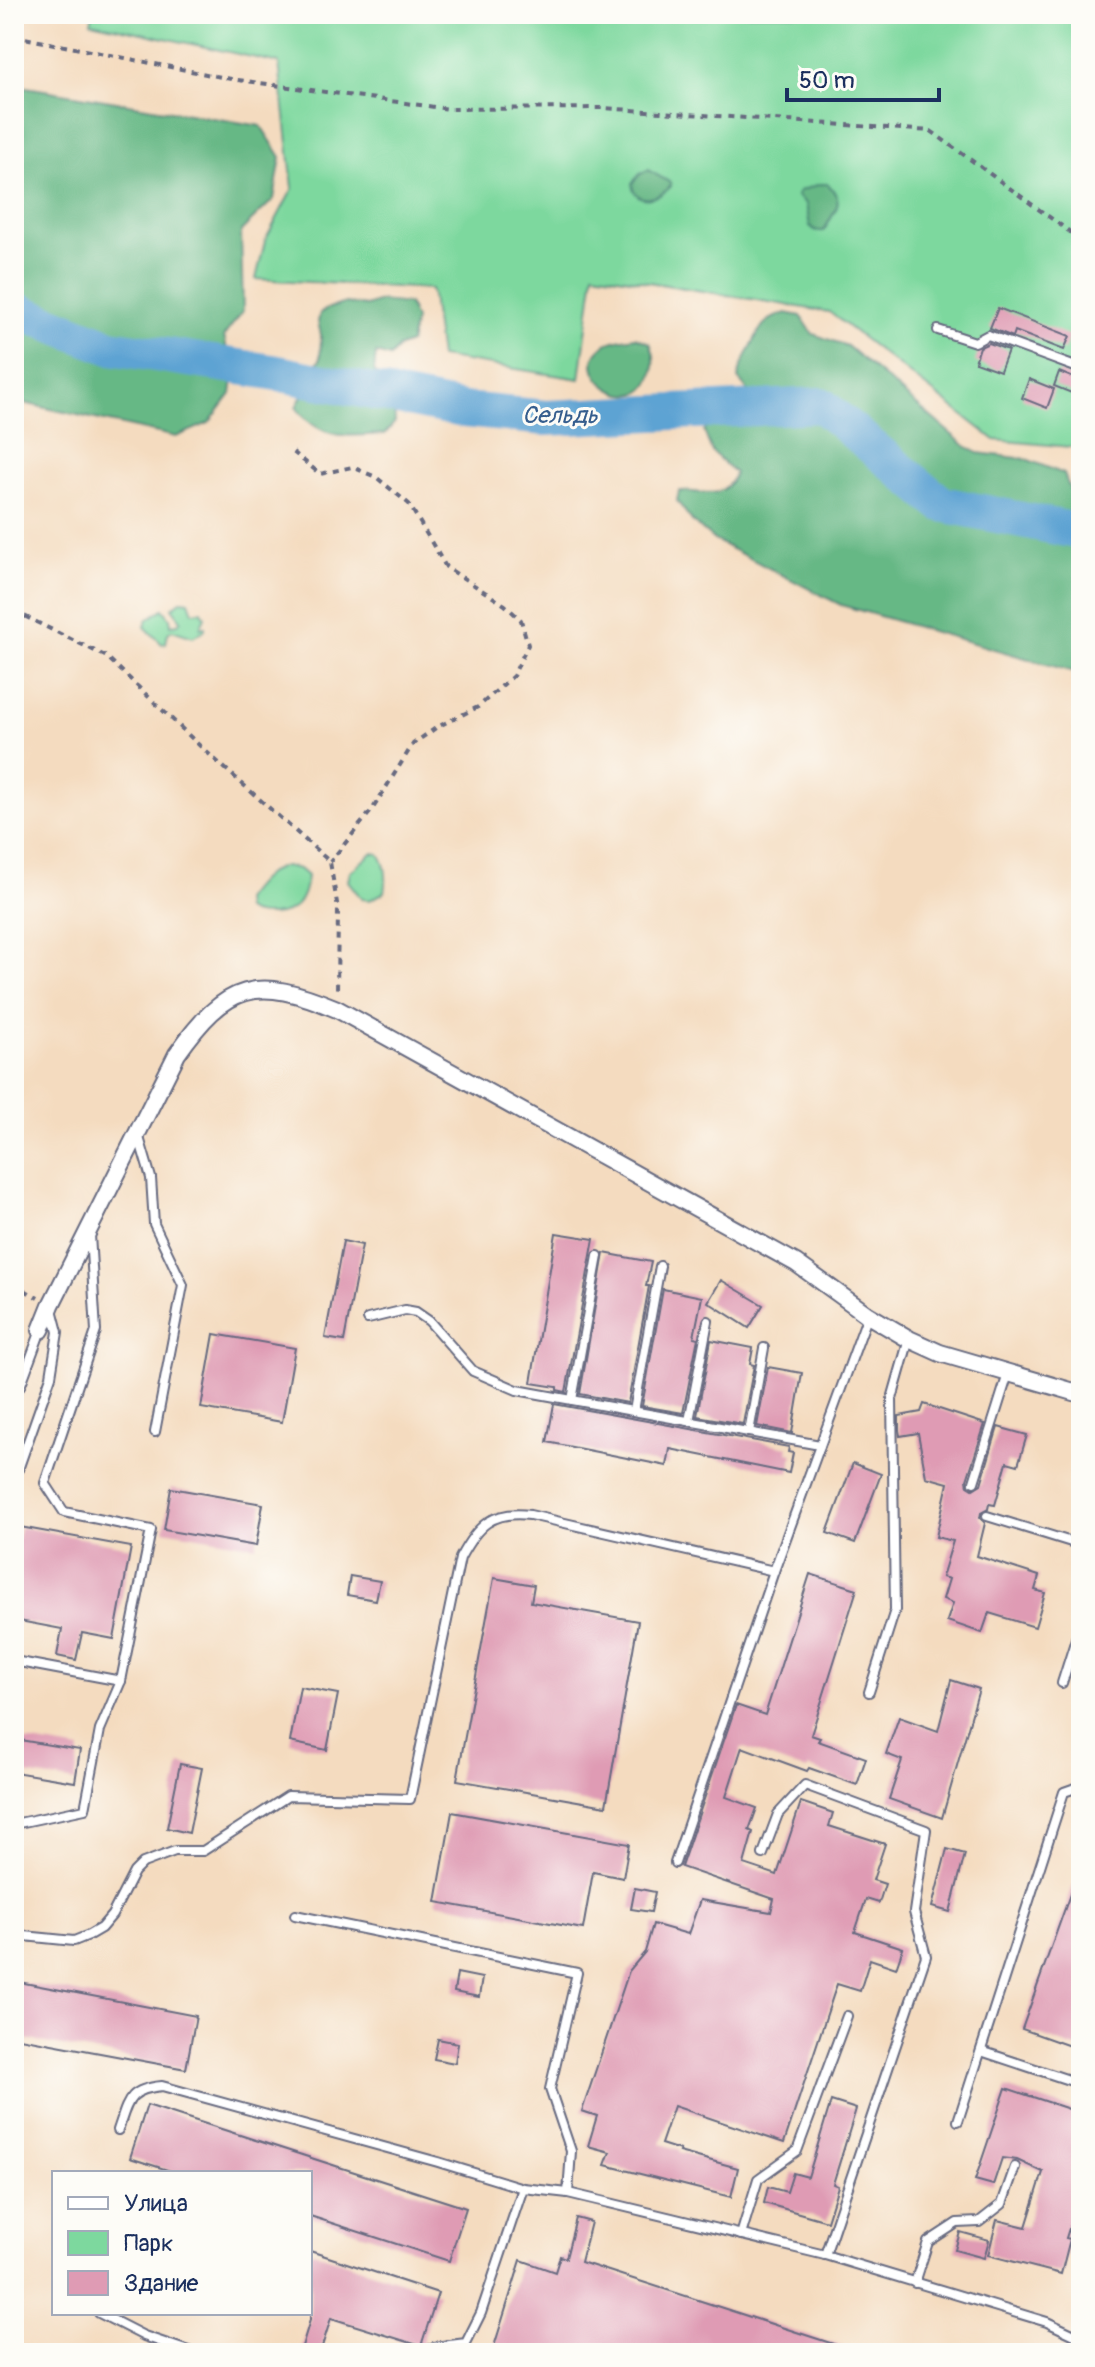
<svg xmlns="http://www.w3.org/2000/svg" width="1095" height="2367" viewBox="0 0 1095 2367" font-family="Pangolin,sans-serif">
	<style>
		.green { fill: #7dd89e; stroke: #4c847e; stroke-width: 2 }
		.forest { fill: #66b885; stroke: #407472; stroke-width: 2 }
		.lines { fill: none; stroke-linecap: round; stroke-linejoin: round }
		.river { stroke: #5da3d3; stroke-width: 36 }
		.building { fill: #df9bb4 }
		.service-casing { stroke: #676b80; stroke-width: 12 }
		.minor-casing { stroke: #676b80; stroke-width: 20 }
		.path { stroke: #676b80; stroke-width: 4; stroke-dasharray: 6 6; stroke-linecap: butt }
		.service { stroke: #fff; stroke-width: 8 }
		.minor { stroke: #fff; stroke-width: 16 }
		.labels { text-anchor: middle; stroke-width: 6; stroke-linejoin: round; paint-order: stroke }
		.water-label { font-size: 24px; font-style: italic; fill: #355d8d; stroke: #fdfcf7 }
	</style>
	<rect width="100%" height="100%" fill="#fdfcf7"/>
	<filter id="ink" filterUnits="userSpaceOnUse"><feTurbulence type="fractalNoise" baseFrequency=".0125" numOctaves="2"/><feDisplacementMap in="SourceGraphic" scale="16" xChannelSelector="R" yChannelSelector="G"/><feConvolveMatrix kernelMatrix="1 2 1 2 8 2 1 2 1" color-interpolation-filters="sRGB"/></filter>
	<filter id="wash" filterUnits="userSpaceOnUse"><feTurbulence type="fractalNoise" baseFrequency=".006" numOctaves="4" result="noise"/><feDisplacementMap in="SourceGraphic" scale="32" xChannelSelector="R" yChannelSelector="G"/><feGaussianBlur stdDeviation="1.8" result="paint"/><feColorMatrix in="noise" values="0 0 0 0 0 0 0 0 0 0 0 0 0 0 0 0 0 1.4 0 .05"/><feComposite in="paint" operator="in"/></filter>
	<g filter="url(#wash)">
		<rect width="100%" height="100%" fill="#f4dbbf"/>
		<g class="green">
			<path d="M 93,14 L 1081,14 L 1081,448 L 995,440 L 829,312 L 594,273 L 580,379 L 440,357 L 431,289 L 256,279 L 265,241 L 293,188 L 279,63 L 91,22 Z"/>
			<path d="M 182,600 L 189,601 L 193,612 L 202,611 L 205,617 L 200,628 L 205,627 L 205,630 L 193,637 L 172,630 L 168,633 L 166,643 L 162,644 L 145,627 L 147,620 L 163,609 L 170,618 L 171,625 L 178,624 L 181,620 L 172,608 Z"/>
			<path d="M 372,853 L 379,854 C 387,865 387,880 385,892 L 370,900 L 362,899 L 348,881 L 350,872 Z"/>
			<path d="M 285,866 L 299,869 L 307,876 C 305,900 296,914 271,915 C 262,915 253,915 245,910 L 244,900 C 255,885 267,870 285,866 Z"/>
		</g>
		<g class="forest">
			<path d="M 14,85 L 261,126 L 281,157 L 274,199 L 241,231 L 243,311 L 224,336 L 233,378 L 231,394 L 209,423 L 176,437 L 24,403 L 14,395 Z"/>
			<path d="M 648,170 L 669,182 L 671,186 C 660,199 635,207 632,183 L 640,174 Z"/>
			<path d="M 820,184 L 828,184 C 847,205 834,209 824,231 L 816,231 L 810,226 L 806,204 L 797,196 L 799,191 Z"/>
			<path d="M 380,301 L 409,304 L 415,320 L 410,343 L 399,347 L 390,357 L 376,353 L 374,371 L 379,379 L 382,393 L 394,407 L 395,422 L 385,434 C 347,436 320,441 296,407 L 310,381 L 310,369 L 320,360 L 321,335 L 318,322 L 320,313 L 329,308 L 346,303 L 366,306 Z"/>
			<path d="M 786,313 L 801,316 L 813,334 L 847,346 L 963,444 L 978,453 L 1026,459 L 1064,474 L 1070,490 L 1081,489 L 1081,674 L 841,605 L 714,540 L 693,522 L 677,501 L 679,491 C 705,491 723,502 735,473 L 712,452 L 704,431 L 714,418 L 750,403 L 751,394 L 738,379 C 740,366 745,360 750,349 C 761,327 761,321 786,313 Z"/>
			<path d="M 635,337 L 650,343 C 655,355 656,365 651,379 C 634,420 566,370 605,345 C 613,339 625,339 635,337 Z"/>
		</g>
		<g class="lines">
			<path class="river" d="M 14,309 L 110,347 L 272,372 L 464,410 L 546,418 L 821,405 L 942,504 L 1081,532"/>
		</g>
		<g id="blocks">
			<g class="building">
				<path d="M 998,308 L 1070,336 L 1064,350 L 1015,331 L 1013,337 L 990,328 Z"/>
				<path d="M 989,343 L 1008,350 L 1000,371 L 975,362 L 980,347 Z"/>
				<path d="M 1059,372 L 1079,380 L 1074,394 L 1054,386 Z"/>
				<path d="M 1029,379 L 1054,389 L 1047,408 L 1022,398 Z"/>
				<path d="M 556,1233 L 594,1239 L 566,1392 L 557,1390 L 557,1387 L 531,1383 Z"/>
				<path d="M 343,1241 L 362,1245 L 344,1341 L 325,1338 Z"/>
				<path d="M 604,1253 L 651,1262 L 646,1286 L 649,1286 L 628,1403 L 580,1394 Z"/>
				<path d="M 721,1280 L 763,1305 L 749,1328 L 708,1302 Z"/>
				<path d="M 663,1289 L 702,1297 L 694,1337 L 698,1338 L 683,1413 L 642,1406 Z"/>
				<path d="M 214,1334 L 295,1348 L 282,1422 L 201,1408 Z"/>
				<path d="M 711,1340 L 753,1348 L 750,1364 L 754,1365 L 743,1424 L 697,1416 Z"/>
				<path d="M 768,1367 L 802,1373 L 792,1433 L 757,1426 Z"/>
				<path d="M 554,1404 L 789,1447 L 788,1452 L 793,1453 L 789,1473 L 670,1449 L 667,1466 L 547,1442 Z"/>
				<path d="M 924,1404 L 985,1424 L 967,1480 L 968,1486 L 973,1489 L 981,1484 L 998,1427 L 1027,1435 L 1018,1465 L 1007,1462 L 995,1505 L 989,1504 L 988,1509 L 981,1513 L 980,1518 L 985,1523 L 977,1556 L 1039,1576 L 1035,1590 L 1045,1593 L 1035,1627 L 989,1613 L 982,1633 L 947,1621 L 953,1603 L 943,1599 L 949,1579 L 942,1577 L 953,1541 L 936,1537 L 948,1483 L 926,1477 L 918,1433 L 900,1436 L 899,1430 L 899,1416 L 921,1412 Z"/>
				<path d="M 853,1463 L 881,1474 L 855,1543 L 827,1533 Z"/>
				<path d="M 171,1488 L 263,1504 L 256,1546 L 164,1530 Z"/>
				<path d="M 20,1527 L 131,1547 L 114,1639 L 82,1633 L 76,1660 L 57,1656 L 62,1629 L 14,1620 L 14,1560 Z"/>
				<path d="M 810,1574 L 857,1589 L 811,1735 L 820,1738 L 818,1741 L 866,1758 L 857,1785 L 809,1768 L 807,1771 L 742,1747 L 726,1797 L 757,1808 L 749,1830 L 753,1832 L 744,1864 L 777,1875 L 801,1802 L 833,1813 L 829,1826 L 885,1844 L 873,1880 L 885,1884 L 879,1903 L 866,1899 L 855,1932 L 903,1948 L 896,1968 L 870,1959 L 860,1991 L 837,1984 L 784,2143 L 674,2106 L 661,2144 L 680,2150 L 679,2152 L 738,2168 L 731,2197 L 605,2165 L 610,2152 L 588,2146 L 597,2116 L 582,2111 L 629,1971 L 645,1952 L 653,1924 L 688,1934 L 700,1900 L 771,1912 L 774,1899 L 681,1867 L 736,1705 L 765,1715 Z"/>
				<path d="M 350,1576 L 380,1581 L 376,1600 L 347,1595 Z"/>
				<path d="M 494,1578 L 534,1585 L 531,1602 L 638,1621 L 606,1806 L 457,1780 Z"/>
				<path d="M 951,1680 L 979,1689 L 942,1818 L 889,1799 L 902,1760 L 886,1754 L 899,1717 L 938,1731 Z"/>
				<path d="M 300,1687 L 338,1694 L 327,1750 L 290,1742 Z"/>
				<path d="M 14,1739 L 80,1750 L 75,1782 L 14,1772 Z"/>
				<path d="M 180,1764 L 202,1768 L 189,1833 L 167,1828 Z"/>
				<path d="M 452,1812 L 629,1844 L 623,1878 L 593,1872 L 583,1929 L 436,1902 Z"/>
				<path d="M 947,1849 L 965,1854 L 950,1912 L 932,1907 Z"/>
				<path d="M 1079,1869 L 1081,1869 L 1081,2050 L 1022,2029 Z"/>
				<path d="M 635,1888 L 655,1892 L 651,1912 L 631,1909 Z"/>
				<path d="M 457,1973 L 482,1978 L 479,1997 L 454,1992 Z"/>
				<path d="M 14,1981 L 196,2016 L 186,2069 L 14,2037 Z"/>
				<path d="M 438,2039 L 458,2043 L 455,2063 L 434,2059 Z"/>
				<path d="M 1006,2088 L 1081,2113 L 1081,2190 L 1066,2238 L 1070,2239 L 1061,2274 L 988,2255 L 997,2220 L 1026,2227 L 1043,2172 L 1017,2160 L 1002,2158 L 993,2185 L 975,2180 Z"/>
				<path d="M 831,2101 L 856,2109 L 833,2184 L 838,2186 L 827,2221 L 764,2203 L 768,2187 L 787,2192 L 793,2173 L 808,2177 Z"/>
				<path d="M 147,2105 L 466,2208 L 449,2261 L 310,2216 L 310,2173 L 177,2173 L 130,2158 Z"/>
				<path d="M 576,2218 L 591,2222 L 581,2262 L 852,2350 L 852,2353 L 492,2353 L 521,2260 L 555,2272 L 560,2256 L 566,2258 Z"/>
				<path d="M 960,2232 L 989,2240 L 984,2258 L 955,2250 Z"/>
				<path d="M 310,2251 L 438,2293 L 421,2346 L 331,2318 L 320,2353 L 300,2353 L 310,2320 Z"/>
			</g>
		</g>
	</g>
	<g filter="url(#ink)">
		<use href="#blocks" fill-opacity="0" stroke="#676b80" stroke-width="2"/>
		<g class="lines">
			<defs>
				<g id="service">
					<path d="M 938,330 L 975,342 L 988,335 L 1081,369"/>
					<path d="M 138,1134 L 151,1178 L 154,1224 L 183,1285 L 155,1432"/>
					<path d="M 368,1319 L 405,1310 L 416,1312 L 429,1321 L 473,1371 L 517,1390 L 820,1445"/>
					<path d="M 14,1395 L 21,1384 L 41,1330"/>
					<path d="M 572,1400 L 598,1256"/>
					<path d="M 634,1411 L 660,1266"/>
					<path d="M 689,1421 L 708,1321"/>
					<path d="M 749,1432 L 764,1348"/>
					<path d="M 14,1481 L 51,1376 L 58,1332 L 52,1309"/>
					<path d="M 974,1482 L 1008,1374"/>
					<path d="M 987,1516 L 1081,1545"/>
					<path d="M 14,1661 L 121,1681 L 151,1530 L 64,1512 L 45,1483 L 96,1331 L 90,1235"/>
					<path d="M 1062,1683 L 1081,1623"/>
					<path d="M 869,1692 L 895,1610 L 892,1399 L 909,1339"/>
					<path d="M 14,1824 L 85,1809 L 100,1730 L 121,1681"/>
					<path d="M 763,1854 L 778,1814 L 805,1785 L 926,1830 L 914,1912 L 926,1956 L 825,2255"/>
					<path d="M 675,1863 L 774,1571"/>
					<path d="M 295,1915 L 577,1973 L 550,2089 L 571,2151 L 568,2193"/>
					<path d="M 14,1935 L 74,1941 L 89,1935 L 101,1928 L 112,1915 L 134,1872 L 143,1863 L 175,1851 L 203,1851 L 288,1796 L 410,1799 L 460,1558 C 477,1526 492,1510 530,1515 L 774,1571 L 868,1315"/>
					<path d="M 981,2051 L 1081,2084"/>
					<path d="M 958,2121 L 1064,1792 L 1081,1786"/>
					<path d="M 118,2130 C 128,2101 128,2089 162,2086 L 438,2162 L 523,2188 L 568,2193 L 825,2255 L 1047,2322 L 1081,2338"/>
					<path d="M 741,2235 L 758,2179 L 797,2151 L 847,2016"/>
					<path d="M 915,2283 L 928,2242 L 957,2223 L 979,2222 L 1002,2204 L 1015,2167"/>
					<path d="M 99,2313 L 144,2336 L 194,2353"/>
					<path d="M 423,2353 L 434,2347 L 466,2343 L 481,2313 L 523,2188"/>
					<path d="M 954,2353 L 954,2351 L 961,2353"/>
				</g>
				<path id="minor" d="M 41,1330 L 51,1305 L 177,1054 C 227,983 256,975 337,1009 L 796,1263 L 868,1315 L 909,1339 L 940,1353 L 1081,1394"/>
			</defs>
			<use href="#service" class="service-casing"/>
			<use href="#minor" class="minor-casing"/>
			<g class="path">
				<path d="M 14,36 L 231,79 L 449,109 L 603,108 L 931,131 L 1081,240"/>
				<path d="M 293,452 L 320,474 L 352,467 L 376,477 L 409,504 L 446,567 L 505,605 L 521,620 L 528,645 L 513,676 L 478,707 L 437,727 L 413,744 L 372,810 L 330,862"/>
				<path d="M 14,611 L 107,657 L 200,746 L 330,862 L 338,909 L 337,992"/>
				<path d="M 14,1284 L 38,1298"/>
			</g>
			<use href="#service" class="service"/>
			<use href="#minor" class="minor"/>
		</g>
	</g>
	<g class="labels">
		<g class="water-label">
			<text x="560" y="423">Сельдь</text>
		</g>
	</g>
	<rect width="1095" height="2367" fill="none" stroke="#fdfcf7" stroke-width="48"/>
	<rect x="52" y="2171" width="260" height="144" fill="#fdfcf7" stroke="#a3aaba" stroke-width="2"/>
	<rect x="68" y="2197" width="40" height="12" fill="#ffffff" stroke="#a3aaba" stroke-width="2"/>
	<text x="124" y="2211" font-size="24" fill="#1b2f5e">Улица</text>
	<rect x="68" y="2231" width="40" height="24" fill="#7dd89e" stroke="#a3aaba" stroke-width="2"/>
	<text x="124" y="2251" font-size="24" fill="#1b2f5e">Парк</text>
	<rect x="68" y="2271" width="40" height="24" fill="#df9bb4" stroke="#a3aaba" stroke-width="2"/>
	<text x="124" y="2291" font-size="24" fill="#1b2f5e">Здание</text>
	<path d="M787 88v12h152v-12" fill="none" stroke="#1b2f5e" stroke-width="4"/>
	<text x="799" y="88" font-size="24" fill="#1b2f5e" stroke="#fdfcf7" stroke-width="6" paint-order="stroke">50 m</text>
</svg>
